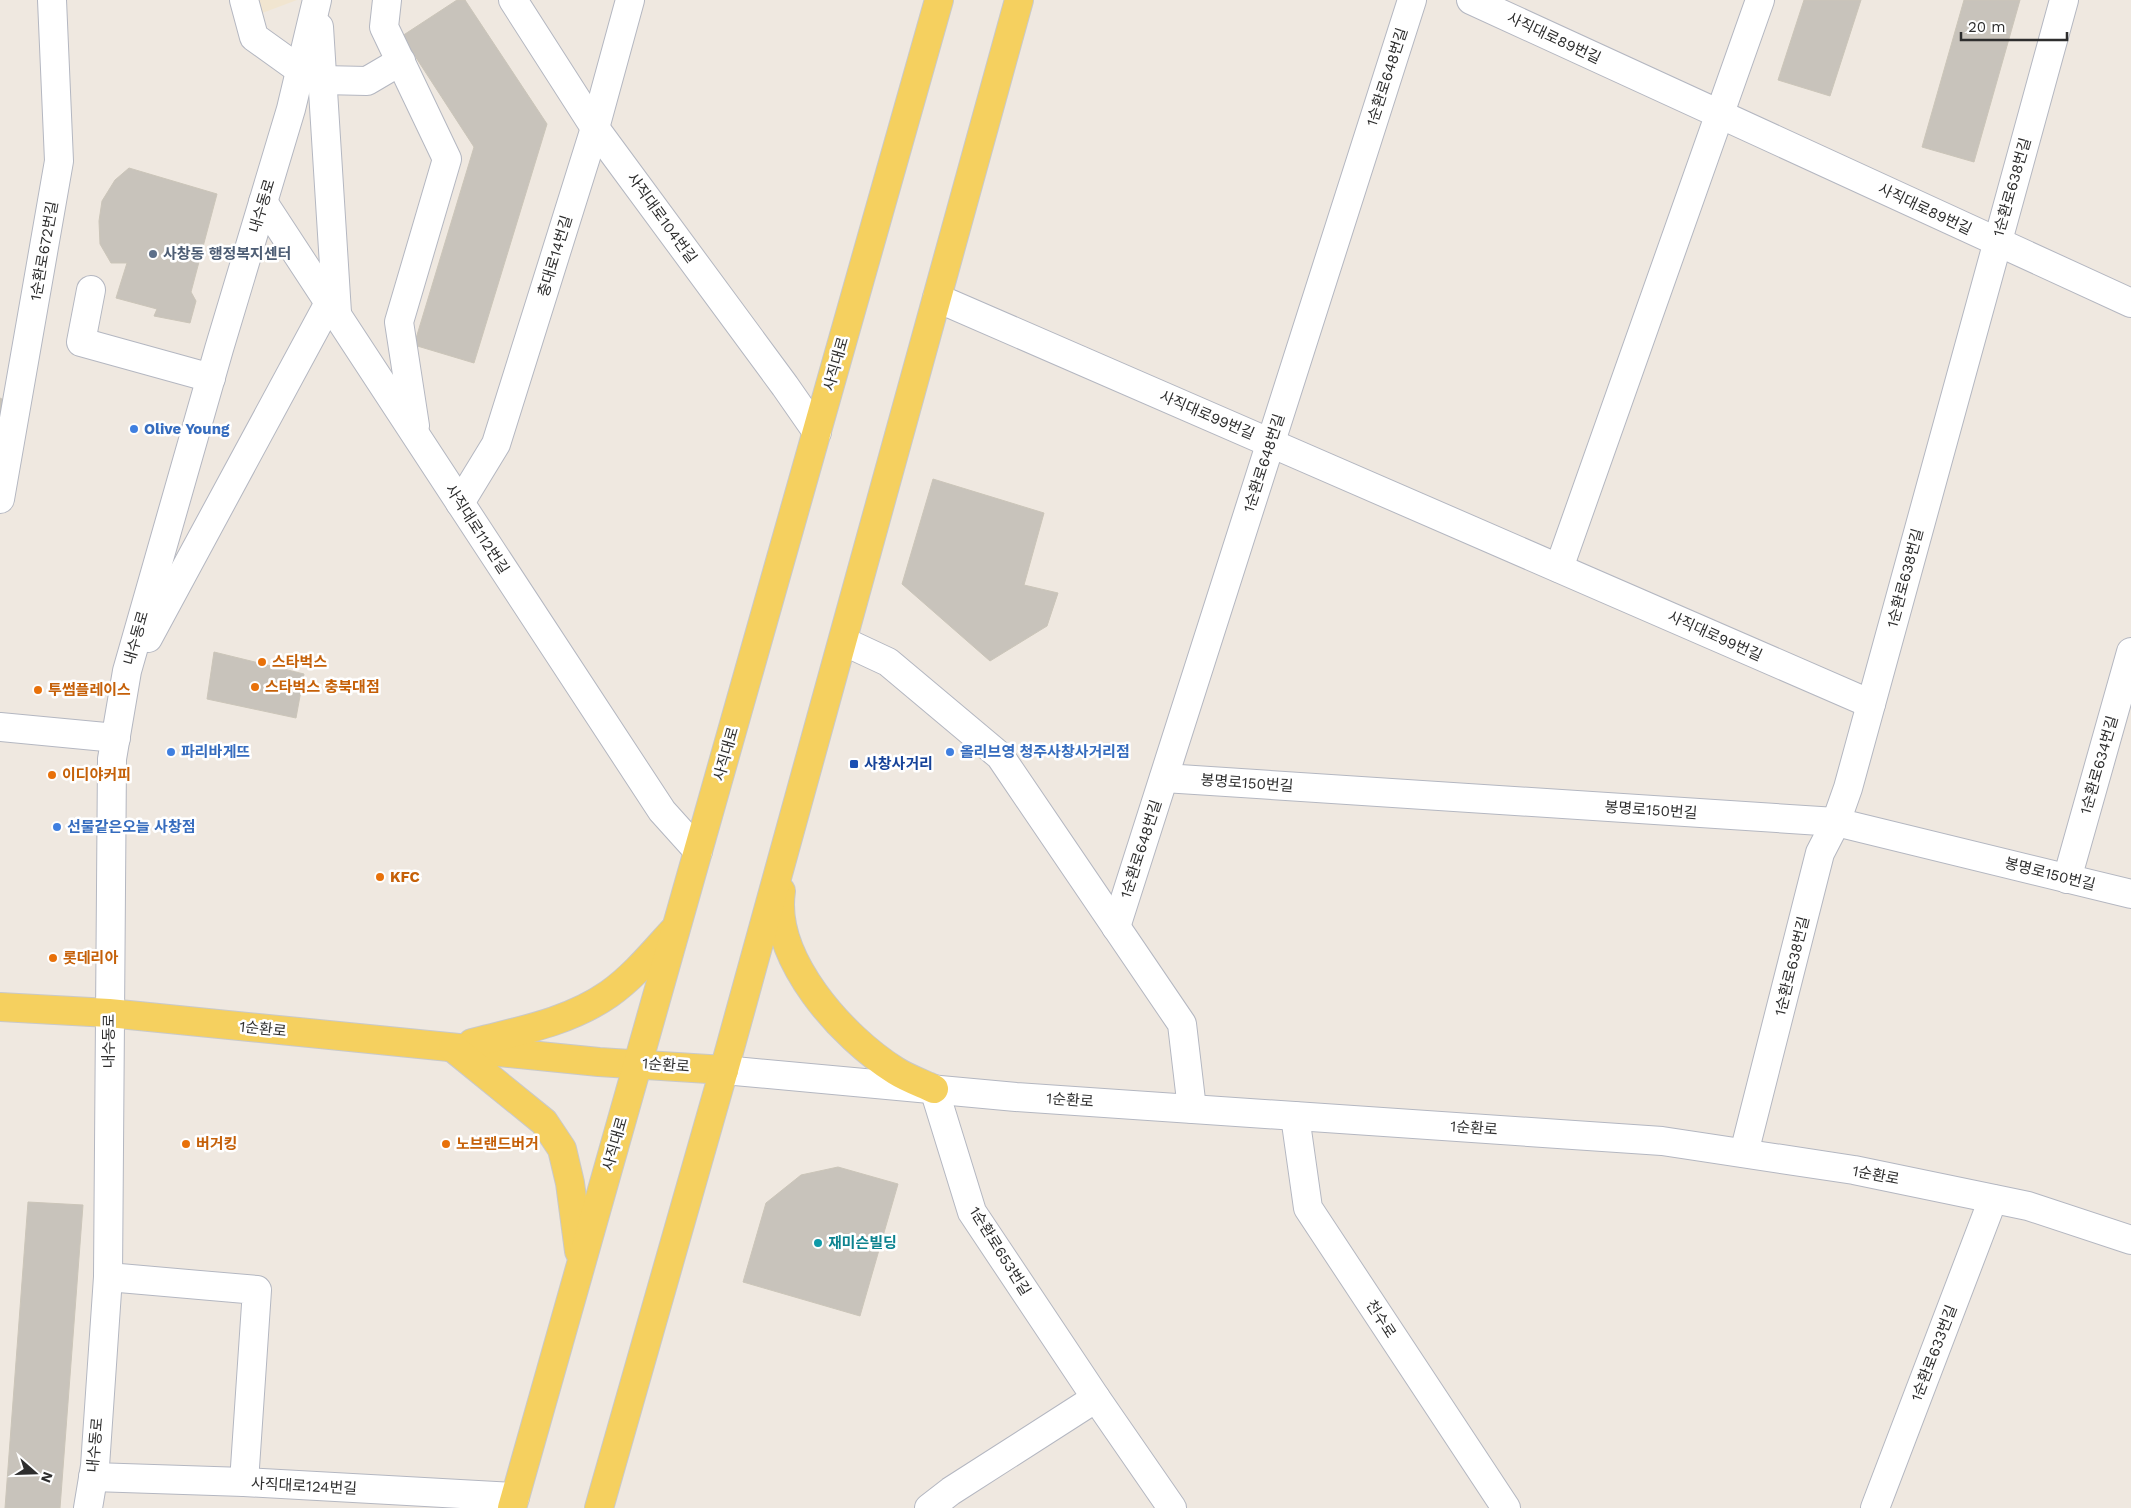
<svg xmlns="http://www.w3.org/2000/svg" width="2131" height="1508" viewBox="0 0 2131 1508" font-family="'Work Sans','Noto Sans KR',sans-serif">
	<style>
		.education { fill: #f1e5d0 }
		.building { fill: #c8c3bb; stroke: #cbc5b9 }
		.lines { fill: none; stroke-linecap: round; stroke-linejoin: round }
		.minor-casing { stroke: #b4b7c1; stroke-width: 30 }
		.major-casing { stroke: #c9c9c9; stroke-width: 30 }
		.minor { stroke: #fff; stroke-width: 28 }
		.major { stroke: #f5d05f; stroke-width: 28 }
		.service-dot { fill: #5c6f8a; stroke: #fff; stroke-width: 2 }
		.shop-dot { fill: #3f7fe0; stroke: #fff; stroke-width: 2 }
		.food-dot { fill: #e8710a; stroke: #fff; stroke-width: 2 }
		.transit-dot { fill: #1a4fb4; stroke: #fff; stroke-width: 2 }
		.culture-dot { fill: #0f9aa8; stroke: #fff; stroke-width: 2 }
		.labels { text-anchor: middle; stroke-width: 5; stroke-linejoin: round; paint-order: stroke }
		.street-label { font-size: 15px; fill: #2e2e2e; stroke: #fff }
		.service-label { font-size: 15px; font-weight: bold; fill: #4e5e75; stroke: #fff; text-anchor: start }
		.shop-label { font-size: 15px; font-weight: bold; fill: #366cbe; stroke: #fff; text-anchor: start }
		.food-label { font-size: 15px; font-weight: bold; fill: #c56008; stroke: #fff; text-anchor: start }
		.transit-label { font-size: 15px; font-weight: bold; fill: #164399; stroke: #fff; text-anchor: start }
		.culture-label { font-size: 15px; font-weight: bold; fill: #0d838f; stroke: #fff; text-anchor: start }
	</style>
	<rect width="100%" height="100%" fill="#efe8e0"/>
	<path class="education" d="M 253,0 L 297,0 L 257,15 Z"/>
	<g class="building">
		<path d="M 457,0 L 465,0 L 547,124 L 474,363 L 414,345 L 474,147 L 402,36 Z"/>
		<path d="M 1804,0 L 1861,0 L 1830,96 L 1778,80 Z"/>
		<path d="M 1964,0 L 2020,0 L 1974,162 L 1922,147 Z"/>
		<path d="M 129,168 L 217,194 L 191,292 L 196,301 L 190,323 L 154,316 L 157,309 L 116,298 L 127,263 L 111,263 L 100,244 L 99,221 L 102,201 L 115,180 Z"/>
		<path d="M 0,398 L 4,400 L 0,415 Z"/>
		<path d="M 933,479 L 1044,513 L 1024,585 L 1058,593 L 1047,626 L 990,661 L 902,584 Z"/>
		<path d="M 214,652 L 304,674 L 296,718 L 207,699 Z"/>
		<path d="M 838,1167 L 898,1184 L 860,1316 L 743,1282 L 766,1203 L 801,1175 Z"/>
		<path d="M 28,1202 L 83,1205 L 60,1508 L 5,1508 Z"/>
	</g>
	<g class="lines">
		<defs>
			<g id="minor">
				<path d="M 244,0 L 254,37 L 300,70"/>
				<path d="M 387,0 L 384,27 L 447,159 L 399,322 L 415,426"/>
				<path d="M 513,0 L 595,128 L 785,386 L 817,432"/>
				<path d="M 1471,0 L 2131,303"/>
				<path d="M 319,27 L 337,313"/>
				<path d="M 322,80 L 367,81 L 401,61"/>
				<path d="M 263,202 L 662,811 L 698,851"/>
				<path d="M 91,290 L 81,342 L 211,378"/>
				<path d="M 937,298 L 1871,704"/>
				<path d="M 0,499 L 59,161 L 52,0"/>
				<path d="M 460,503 L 496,444 L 595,128 L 630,0"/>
				<path d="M 1559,568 L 1760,0"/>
				<path d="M 148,638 L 329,303"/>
				<path d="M 843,641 L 888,662 L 1000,756 L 1182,1024 L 1192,1109"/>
				<path d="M 0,727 L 116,738"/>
				<path d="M 1164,778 L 1836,822 L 2131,894"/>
				<path d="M 2067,879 L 2131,652"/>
				<path d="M 1116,927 L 1412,0"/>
				<path d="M 724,1070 L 1016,1097 L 1662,1141 L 1854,1170 L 2028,1206 L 2131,1240"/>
				<path d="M 934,1089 L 972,1212 L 1096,1398 L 1172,1508"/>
				<path d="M 1295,1116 L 1308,1208 L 1506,1508"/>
				<path d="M 1744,1153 L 1820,853 L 1836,822 L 1848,788 L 2064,0"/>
				<path d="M 108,1277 L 257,1290 L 244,1482"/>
				<path d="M 93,1477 L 244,1482 L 515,1497"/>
				<path d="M 88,1508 L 95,1466 L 108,1277 L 112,759 L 127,671 L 219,349 L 291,109 L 317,0"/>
				<path d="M 929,1508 L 951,1491 L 1096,1398"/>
				<path d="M 1875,1508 L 1993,1199"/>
			</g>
			<g id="major">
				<path d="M 781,891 C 771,959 842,1037 896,1071 C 907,1078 921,1083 934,1089"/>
				<path d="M 0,1007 L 109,1013 L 599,1062 L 724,1070"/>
				<path d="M 472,1043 C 519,1031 569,1022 609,994 C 633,977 652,954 672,932"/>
				<path d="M 453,1048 L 544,1122 L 562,1149 L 570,1183 L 579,1251"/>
				<path d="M 512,1508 L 939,0"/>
				<path d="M 599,1508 L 724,1070 L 1019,0"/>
			</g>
		</defs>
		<use href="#minor" class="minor-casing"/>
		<use href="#major" class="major-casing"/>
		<use href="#minor" class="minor"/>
		<use href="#major" class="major"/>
	</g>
	<circle class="service-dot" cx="153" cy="254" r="5"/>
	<g class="shop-dot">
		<circle cx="134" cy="429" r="5"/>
		<circle cx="171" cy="752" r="5"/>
		<circle cx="950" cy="752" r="5"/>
		<circle cx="57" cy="827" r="5"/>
	</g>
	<g class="food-dot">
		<circle cx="262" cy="662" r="5"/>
		<circle cx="255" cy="687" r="5"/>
		<circle cx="38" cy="690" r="5"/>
		<circle cx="52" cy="775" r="5"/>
		<circle cx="380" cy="877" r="5"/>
		<circle cx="53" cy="958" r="5"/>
		<circle cx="186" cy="1144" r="5"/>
		<circle cx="446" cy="1144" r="5"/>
	</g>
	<rect class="transit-dot" x="849" y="759" width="10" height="10" rx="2.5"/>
	<circle class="culture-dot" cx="818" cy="1243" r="5"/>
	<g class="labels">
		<g class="street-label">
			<text transform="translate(1554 38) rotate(25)" y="5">사직대로89번길</text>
			<text transform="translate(1387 77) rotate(-72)" y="5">1순환로648번길</text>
			<text transform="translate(2012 187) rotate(-74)" y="5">1순환로638번길</text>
			<text transform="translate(262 206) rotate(-73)" y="5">내수동로</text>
			<text transform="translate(1925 209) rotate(25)" y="5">사직대로89번길</text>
			<text transform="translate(662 218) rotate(54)" y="5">사직대로104번길</text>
			<text transform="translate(44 251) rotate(-80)" y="5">1순환로672번길</text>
			<text transform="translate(555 256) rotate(-73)" y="5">충대로14번길</text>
			<text transform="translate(836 364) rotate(-74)" y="5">사직대로</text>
			<text transform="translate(1207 415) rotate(23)" y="5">사직대로99번길</text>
			<text transform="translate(1264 463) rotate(-72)" y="5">1순환로648번길</text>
			<text transform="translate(477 529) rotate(57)" y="5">사직대로112번길</text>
			<text transform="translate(1905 578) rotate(-75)" y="5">1순환로638번길</text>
			<text transform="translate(1715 636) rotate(24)" y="5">사직대로99번길</text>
			<text transform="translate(136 638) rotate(-74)" y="5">내수동로</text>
			<text transform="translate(726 754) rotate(-74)" y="5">사직대로</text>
			<text transform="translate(2099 765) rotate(-74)" y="5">1순환로634번길</text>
			<text transform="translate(1247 783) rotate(4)" y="5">봉명로150번길</text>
			<text transform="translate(1651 810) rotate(4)" y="5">봉명로150번길</text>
			<text transform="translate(1141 849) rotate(-72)" y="5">1순환로648번길</text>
			<text transform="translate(2050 874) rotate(14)" y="5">봉명로150번길</text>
			<text transform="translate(1792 966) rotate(-76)" y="5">1순환로638번길</text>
			<text transform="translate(263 1029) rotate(6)" y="5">1순환로</text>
			<text transform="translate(109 1041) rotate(-90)" y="5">내수동로</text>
			<text transform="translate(666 1065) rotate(4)" y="5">1순환로</text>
			<text transform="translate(1070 1100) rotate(4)" y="5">1순환로</text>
			<text transform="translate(1474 1128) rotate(4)" y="5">1순환로</text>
			<text transform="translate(615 1144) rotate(-74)" y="5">사직대로</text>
			<text transform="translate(1876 1175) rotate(11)" y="5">1순환로</text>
			<text transform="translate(1000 1251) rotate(58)" y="5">1순환로653번길</text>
			<text transform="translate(1381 1319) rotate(57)" y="5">천수로</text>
			<text transform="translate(1934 1353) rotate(-69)" y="5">1순환로633번길</text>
			<text transform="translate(95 1445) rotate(-85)" y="5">내수동로</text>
			<text transform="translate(304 1486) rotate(3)" y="5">사직대로124번길</text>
		</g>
		<g class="service-label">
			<text x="163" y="259">사창동 행정복지센터</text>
		</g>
		<g class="shop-label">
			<text x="144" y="434">Olive Young</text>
			<text x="181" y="757">파리바게뜨</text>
			<text x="960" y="757">올리브영 청주사창사거리점</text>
			<text x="67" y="832">선물같은오늘 사창점</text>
		</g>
		<g class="food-label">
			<text x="272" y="667">스타벅스</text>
			<text x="265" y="692">스타벅스 충북대점</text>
			<text x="48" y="695">투썸플레이스</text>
			<text x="62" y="780">이디야커피</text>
			<text x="390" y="882">KFC</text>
			<text x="63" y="963">롯데리아</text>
			<text x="196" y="1149">버거킹</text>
			<text x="456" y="1149">노브랜드버거</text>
		</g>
		<g class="transit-label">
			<text x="864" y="769">사창사거리</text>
		</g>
		<g class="culture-label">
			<text x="828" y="1248">재미슨빌딩</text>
		</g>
	</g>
	<g transform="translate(35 1473) rotate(110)" stroke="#ffffff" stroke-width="4" paint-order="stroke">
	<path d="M0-4L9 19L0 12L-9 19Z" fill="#2e2e2e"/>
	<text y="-8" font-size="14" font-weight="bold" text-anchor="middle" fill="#2e2e2e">N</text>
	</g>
	<path d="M1961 32v8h106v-8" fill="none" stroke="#2e2e2e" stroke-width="2.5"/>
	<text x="1968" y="32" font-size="15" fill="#2e2e2e" stroke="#ffffff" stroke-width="4" paint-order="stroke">20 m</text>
</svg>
